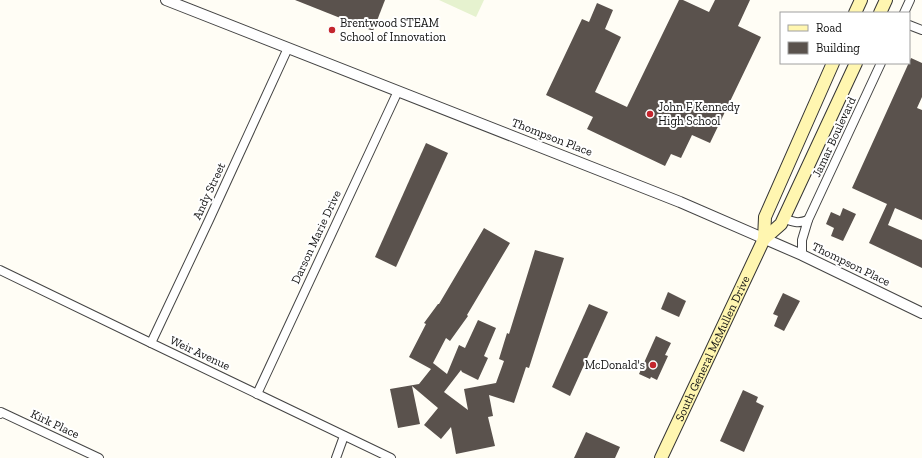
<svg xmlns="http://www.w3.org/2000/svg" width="922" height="458" viewBox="0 0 922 458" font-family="'Zilla Slab',serif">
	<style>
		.pitch { fill: #e6f2cf }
		.building { fill: #5a524d }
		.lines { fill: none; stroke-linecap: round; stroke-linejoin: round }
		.minor-casing { stroke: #444; stroke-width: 10 }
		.tertiary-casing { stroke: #444; stroke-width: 12 }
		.secondary-casing { stroke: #333; stroke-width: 14 }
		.minor { stroke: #fff; stroke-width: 8 }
		.tertiary { stroke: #fff; stroke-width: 10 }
		.secondary { stroke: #fff6b0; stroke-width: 12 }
		.poi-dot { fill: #c4262e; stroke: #fff; stroke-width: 1.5 }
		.labels { text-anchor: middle; stroke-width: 4; stroke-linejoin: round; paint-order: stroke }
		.poi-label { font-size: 12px; fill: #111; stroke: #fff; text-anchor: start }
		.street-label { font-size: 12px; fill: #111; stroke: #fff }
	</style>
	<rect width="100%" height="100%" fill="#fffdf5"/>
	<path class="pitch" d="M 439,0 L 484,0 L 476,17 Z"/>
	<g class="building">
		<path d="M 295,0 L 385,0 L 373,31 Z"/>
		<path d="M 679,0 L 683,0 L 709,12 L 715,0 L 750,0 L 738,26 L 761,37 L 710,143 L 692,135 L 681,158 L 671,154 L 665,166 L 587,129 L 593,117 L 546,95 L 582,19 L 589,22 L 597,3 L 613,10 L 605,29 L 621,37 L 595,92 L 627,107 Z"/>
		<path d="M 911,58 L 922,63 L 922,97 L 917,108 L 922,110 L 922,220 L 895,208 L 888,225 L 922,240 L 922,268 L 869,243 L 887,204 L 852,188 Z"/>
		<path d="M 426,143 L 448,153 L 396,267 L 375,257 Z"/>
		<path d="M 843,208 L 856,214 L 843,241 L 831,236 L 834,228 L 826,224 L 831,212 L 840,216 Z"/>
		<path d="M 484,228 L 510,243 L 467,315 L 468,316 L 450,341 L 446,338 L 433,363 L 447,374 L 459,345 L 465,348 L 478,320 L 496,328 L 484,356 L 488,358 L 478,380 L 462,372 L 461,370 L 444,392 L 468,410 L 464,389 L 496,383 L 504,361 L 499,359 L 507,333 L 509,334 L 535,250 L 564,258 L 529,368 L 526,367 L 514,403 L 489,395 L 493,416 L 488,417 L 495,446 L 456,454 L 451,427 L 441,439 L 424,425 L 438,408 L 412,386 L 420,424 L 398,428 L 390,389 L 419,384 L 431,369 L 409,357 L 426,324 L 424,323 L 438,304 L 439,304 Z"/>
		<path d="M 668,292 L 686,301 L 679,317 L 661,309 Z"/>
		<path d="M 783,293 L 800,301 L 784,331 L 774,326 L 778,316 L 773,314 Z"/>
		<path d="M 589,304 L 608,312 L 570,396 L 552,387 Z"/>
		<path d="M 656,336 L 671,343 L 665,355 L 668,356 L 657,380 L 651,377 L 650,379 L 639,374 Z"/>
		<path d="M 743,390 L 758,397 L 756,402 L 764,406 L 744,452 L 720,441 Z"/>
		<path d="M 586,432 L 620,447 L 615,458 L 574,458 Z"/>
	</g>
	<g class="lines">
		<defs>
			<g id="minor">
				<path d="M 904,13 L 910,0"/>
				<path d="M 909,25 L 922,30"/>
				<path d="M 783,218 C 793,222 798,224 808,220 L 802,240 L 802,255"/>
				<path d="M 808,220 L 881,63"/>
				<path d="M 0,270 L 151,343 L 391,458"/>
				<path d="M 151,343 L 209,220 L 288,48"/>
				<path d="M 257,394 L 398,91"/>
				<path d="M 0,414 L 1,412 L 99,458"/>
				<path d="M 336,458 L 344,436"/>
			</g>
			<path id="tertiary" d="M 166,0 L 680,202 L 802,255 L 922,313"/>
			<g id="secondary">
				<path d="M 855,13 L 861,0"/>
				<path d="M 880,13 L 886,0"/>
				<path d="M 764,239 L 781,224 L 856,63"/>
				<path id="s1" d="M 661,458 L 764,239 L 765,217 L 833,63"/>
			</g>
		</defs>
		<use href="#minor" class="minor-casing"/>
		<use href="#tertiary" class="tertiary-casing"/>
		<use href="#secondary" class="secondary-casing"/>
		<use href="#minor" class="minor"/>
		<use href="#tertiary" class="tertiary"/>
		<use href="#secondary" class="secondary"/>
	</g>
	<g class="poi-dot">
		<circle cx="332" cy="30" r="4"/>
		<circle cx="650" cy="114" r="4"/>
		<circle cx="653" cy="365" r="4"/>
	</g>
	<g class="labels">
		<g class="poi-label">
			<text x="340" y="27">Brentwood STEAM<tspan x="340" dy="14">School of Innovation</tspan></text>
			<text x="658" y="111">John F Kennedy<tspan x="658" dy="14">High School</tspan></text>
			<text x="645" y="369" text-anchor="end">McDonald's</text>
		</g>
		<g class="street-label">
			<text transform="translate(552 137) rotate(21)" y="4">Thompson Place</text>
			<text transform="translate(834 137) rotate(-65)" y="4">Jamar Boulevard</text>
			<text transform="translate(209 191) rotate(-65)" y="4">Andy Street</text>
			<text transform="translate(316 237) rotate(-65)" y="4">Darson Marie Drive</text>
			<text transform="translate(851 264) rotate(26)" y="4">Thompson Place</text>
			<text dy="4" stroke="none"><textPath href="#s1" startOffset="121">South General McMullen Drive</textPath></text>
			<text transform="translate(200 353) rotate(25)" y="4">Weir Avenue</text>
			<text transform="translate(55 424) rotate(25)" y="4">Kirk Place</text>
		</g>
	</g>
	<rect x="780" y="12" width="130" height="52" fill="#ffffff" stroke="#a0a0a0"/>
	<rect x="788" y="25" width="20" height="6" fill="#fff6b0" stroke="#a0a0a0"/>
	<text x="816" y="32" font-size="12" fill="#111111">Road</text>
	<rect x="788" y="42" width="20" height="12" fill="#5a524d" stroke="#a0a0a0"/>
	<text x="816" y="52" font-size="12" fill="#111111">Building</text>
</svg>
